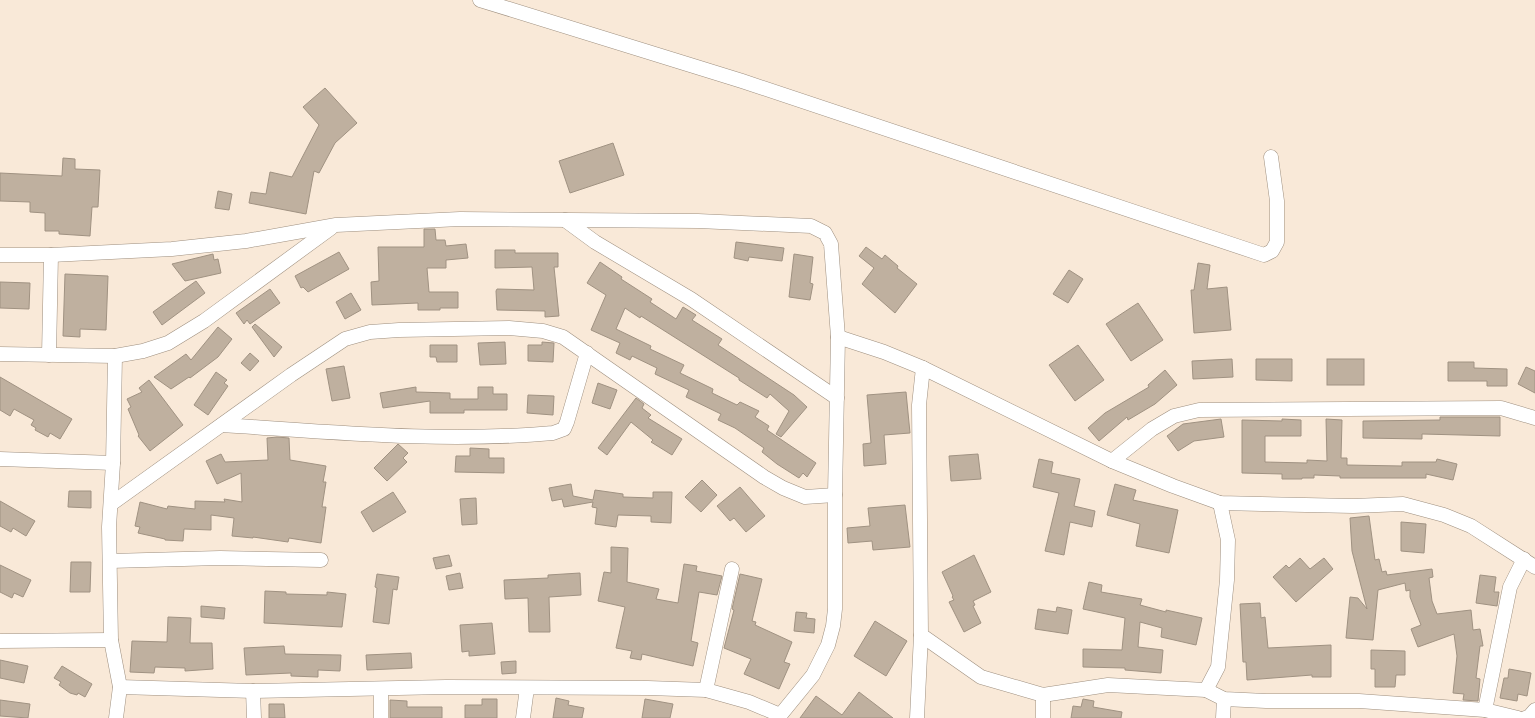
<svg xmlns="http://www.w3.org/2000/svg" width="1535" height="718" viewBox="0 0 1535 718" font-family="'Source Serif 4',serif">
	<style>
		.building { fill: #bfb09f; stroke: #a09282 }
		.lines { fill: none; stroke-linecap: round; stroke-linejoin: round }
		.minor-casing { stroke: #9e8f7f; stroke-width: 15 }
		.minor { stroke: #fff; stroke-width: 14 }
	</style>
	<rect width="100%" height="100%" fill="#f9e9d8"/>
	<g class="building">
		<path d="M 325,88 L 357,123 L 335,143 L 319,173 L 314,171 L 306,214 L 249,203 L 251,192 L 266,194 L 270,172 L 292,177 L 319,125 L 303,107 Z"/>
		<path d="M 613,143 L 624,175 L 570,193 L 559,161 Z"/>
		<path d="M 63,158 L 75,159 L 75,169 L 100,170 L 98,207 L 92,207 L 90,236 L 59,234 L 59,231 L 45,231 L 45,213 L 30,212 L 30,202 L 0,201 L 0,173 L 62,176 Z"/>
		<path d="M 218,191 L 232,194 L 229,210 L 215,208 Z"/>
		<path d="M 424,229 L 435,229 L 436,240 L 445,240 L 446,246 L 466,244 L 468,258 L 446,260 L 446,268 L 427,268 L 429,292 L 458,292 L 458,308 L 440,308 L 440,310 L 418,310 L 418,303 L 372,305 L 371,282 L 379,281 L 378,247 L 424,247 Z"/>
		<path d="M 736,242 L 784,248 L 782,261 L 749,257 L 748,261 L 734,258 Z"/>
		<path d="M 866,247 L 882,259 L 885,255 L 898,266 L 897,268 L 917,284 L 895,313 L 862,284 L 874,268 L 859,256 Z"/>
		<path d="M 495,250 L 515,250 L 515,253 L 558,253 L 558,267 L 554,267 L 559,316 L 545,317 L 545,311 L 497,310 L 496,291 L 497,289 L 534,290 L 532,267 L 495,268 Z"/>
		<path d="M 339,252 L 349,269 L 308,292 L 303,287 L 301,288 L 295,276 Z"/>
		<path d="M 213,254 L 214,260 L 218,259 L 221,273 L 185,281 L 172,264 Z"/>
		<path d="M 794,254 L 813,257 L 810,283 L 813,284 L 810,300 L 789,297 Z"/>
		<path d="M 600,262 L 622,277 L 621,279 L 652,299 L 650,302 L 676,319 L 683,307 L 696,315 L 692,320 L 722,339 L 718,345 L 794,395 L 807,407 L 781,437 L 776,434 L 789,411 L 770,394 L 767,398 L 739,380 L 739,378 L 641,316 L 640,318 L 625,308 L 616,329 L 651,346 L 650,349 L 684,365 L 680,373 L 713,389 L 712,393 L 737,405 L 740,402 L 759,411 L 755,417 L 769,426 L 767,430 L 816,463 L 807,477 L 803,473 L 799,478 L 777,464 L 762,452 L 764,448 L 735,428 L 718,420 L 721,414 L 686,397 L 689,390 L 655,374 L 657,368 L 632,356 L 630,360 L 616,353 L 620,343 L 591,330 L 606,295 L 587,283 Z"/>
		<path d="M 1198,263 L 1210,265 L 1207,289 L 1227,287 L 1231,330 L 1194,333 L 1191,290 L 1194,290 Z"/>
		<path d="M 1069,270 L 1083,279 L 1068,303 L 1053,294 Z"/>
		<path d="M 65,274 L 108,276 L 106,330 L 80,329 L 80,337 L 63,336 Z"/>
		<path d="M 196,281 L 205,293 L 162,325 L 153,312 Z"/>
		<path d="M 0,282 L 30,283 L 29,309 L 0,308 Z"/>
		<path d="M 270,289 L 280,303 L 250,324 L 247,320 L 244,324 L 236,313 Z"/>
		<path d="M 351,293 L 361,310 L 345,319 L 336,302 Z"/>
		<path d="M 1138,303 L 1163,340 L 1131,361 L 1106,324 Z"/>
		<path d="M 255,324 L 282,347 L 274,357 L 252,327 Z"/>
		<path d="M 218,327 L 232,339 L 218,357 L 190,378 L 189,377 L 171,389 L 154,377 L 186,354 L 191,360 Z"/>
		<path d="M 505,342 L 506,364 L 480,365 L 478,343 Z"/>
		<path d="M 542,342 L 554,343 L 553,362 L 528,361 L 528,345 L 542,345 Z"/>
		<path d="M 430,345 L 457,345 L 457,362 L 437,362 L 436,357 L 430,357 Z"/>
		<path d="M 1078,345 L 1104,380 L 1075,401 L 1049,365 Z"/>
		<path d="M 250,353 L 259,361 L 250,371 L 241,363 Z"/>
		<path d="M 1232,359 L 1233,377 L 1193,379 L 1192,361 Z"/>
		<path d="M 1256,359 L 1292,359 L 1292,381 L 1256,380 Z"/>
		<rect x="1327" y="359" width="37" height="26"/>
		<path d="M 1448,362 L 1474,362 L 1474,368 L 1507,369 L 1507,386 L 1487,386 L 1487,381 L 1448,381 Z"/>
		<path d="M 344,366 L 350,398 L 332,401 L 326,369 Z"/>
		<path d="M 1526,367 L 1535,371 L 1535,393 L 1518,384 Z"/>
		<path d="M 1165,370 L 1177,385 L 1155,404 L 1128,420 L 1127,417 L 1099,441 L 1088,428 L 1105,413 L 1149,387 L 1148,385 Z"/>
		<path d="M 216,372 L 227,380 L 224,383 L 228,386 L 208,415 L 194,405 Z"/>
		<path d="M 0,377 L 72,419 L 60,439 L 50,433 L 48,437 L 35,430 L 36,428 L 31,425 L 34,420 L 14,409 L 10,416 L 0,410 Z"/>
		<path d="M 149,380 L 183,425 L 150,451 L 138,436 L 139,435 L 128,409 L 131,407 L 127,399 L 142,392 L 139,388 Z"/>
		<path d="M 598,383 L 617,390 L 610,409 L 592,403 Z"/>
		<path d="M 416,387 L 416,392 L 450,393 L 450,399 L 478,399 L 478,387 L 493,387 L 493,394 L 507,394 L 507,410 L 464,410 L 464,413 L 430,413 L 430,401 L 383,408 L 380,393 Z"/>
		<path d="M 906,392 L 910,433 L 884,435 L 886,464 L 864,466 L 863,444 L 871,443 L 867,395 Z"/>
		<path d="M 528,395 L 554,396 L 553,415 L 527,413 Z"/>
		<path d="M 636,398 L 644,404 L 642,408 L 651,415 L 648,418 L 682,439 L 672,455 L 651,442 L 653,440 L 631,422 L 607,455 L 598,448 Z"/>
		<path d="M 1440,417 L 1500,417 L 1500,436 L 1422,434 L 1422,439 L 1363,438 L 1363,421 L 1440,420 Z"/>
		<path d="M 1221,419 L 1224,437 L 1194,441 L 1178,451 L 1167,436 L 1183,424 Z"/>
		<path d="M 1282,419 L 1301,420 L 1301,436 L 1265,436 L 1265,462 L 1307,463 L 1307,460 L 1327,461 L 1326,419 L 1342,420 L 1341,458 L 1347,458 L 1347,465 L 1402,466 L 1402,462 L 1436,462 L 1437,459 L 1457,464 L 1453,480 L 1426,474 L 1426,478 L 1340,478 L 1340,476 L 1314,475 L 1314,478 L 1302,478 L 1302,479 L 1282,479 L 1282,474 L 1242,473 L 1242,420 L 1282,421 Z"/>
		<path d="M 277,437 L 289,438 L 290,460 L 326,466 L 323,482 L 326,482 L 322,507 L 326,507 L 321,543 L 289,538 L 288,542 L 253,537 L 253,538 L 232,536 L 234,518 L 211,515 L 211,530 L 184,529 L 183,541 L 165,540 L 165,539 L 138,533 L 140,527 L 135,526 L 140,502 L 167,509 L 168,506 L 195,509 L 195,501 L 225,502 L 224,499 L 242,502 L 241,473 L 217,484 L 206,461 L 221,454 L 225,462 L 268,460 L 267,438 Z"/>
		<path d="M 398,444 L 408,453 L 403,458 L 407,462 L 387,481 L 374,468 Z"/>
		<path d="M 470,448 L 489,449 L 489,458 L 504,458 L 504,473 L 455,472 L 456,456 L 470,456 Z"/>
		<path d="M 978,454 L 981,479 L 951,481 L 949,456 Z"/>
		<path d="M 1039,459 L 1053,462 L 1051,473 L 1080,479 L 1074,506 L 1095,511 L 1092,527 L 1070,522 L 1064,555 L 1045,551 L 1059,493 L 1033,487 Z"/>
		<path d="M 702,480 L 717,495 L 701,512 L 685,497 Z"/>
		<path d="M 571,484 L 573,496 L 593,500 L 595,490 L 623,494 L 623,497 L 653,498 L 653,492 L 672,492 L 671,523 L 651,522 L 651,516 L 618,515 L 616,527 L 595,524 L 597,508 L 592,507 L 593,502 L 564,507 L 562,499 L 552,501 L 549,488 Z"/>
		<path d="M 1115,484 L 1136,490 L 1133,500 L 1178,510 L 1169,553 L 1136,546 L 1140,524 L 1107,515 Z"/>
		<path d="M 740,487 L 765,516 L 746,532 L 734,518 L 730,521 L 717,506 Z"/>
		<path d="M 69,491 L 91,491 L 91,508 L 68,507 Z"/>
		<path d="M 393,492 L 406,512 L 373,532 L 361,512 Z"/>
		<path d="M 476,498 L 477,524 L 462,525 L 460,499 Z"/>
		<path d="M 0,501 L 35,521 L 26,536 L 13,528 L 11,532 L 0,526 Z"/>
		<path d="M 905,505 L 910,547 L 873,550 L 872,541 L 848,543 L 847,528 L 870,526 L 868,508 Z"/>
		<path d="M 1369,516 L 1375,560 L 1379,559 L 1382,572 L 1386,571 L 1387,575 L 1432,569 L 1433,577 L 1429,578 L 1432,601 L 1437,614 L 1471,610 L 1473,630 L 1480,629 L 1483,646 L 1480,646 L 1476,678 L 1480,679 L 1478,701 L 1463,700 L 1464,694 L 1453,693 L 1457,656 L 1454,634 L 1418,647 L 1411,629 L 1421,625 L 1410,597 L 1410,590 L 1406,591 L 1405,583 L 1378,590 L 1373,640 L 1346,638 L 1350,597 L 1358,598 L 1367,609 L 1352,551 L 1350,518 Z"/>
		<path d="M 1401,522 L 1426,524 L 1424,553 L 1401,551 Z"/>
		<path d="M 611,547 L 628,548 L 627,582 L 659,589 L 656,599 L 678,603 L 684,564 L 697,566 L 696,571 L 722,576 L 717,595 L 699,592 L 691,641 L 698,643 L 693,666 L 642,654 L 641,660 L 630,658 L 632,651 L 616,648 L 625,607 L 598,601 L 604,572 L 611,573 Z"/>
		<path d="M 449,555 L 452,566 L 436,569 L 433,558 Z"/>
		<path d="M 974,555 L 991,592 L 973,601 L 975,605 L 973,606 L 981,623 L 964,632 L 949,602 L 954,600 L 952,597 L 953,596 L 942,572 Z"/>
		<path d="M 1300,558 L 1310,569 L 1324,558 L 1333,569 L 1296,602 L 1273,577 L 1286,565 L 1289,568 Z"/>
		<path d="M 71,562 L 91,562 L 90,592 L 70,592 Z"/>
		<path d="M 0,565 L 31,580 L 23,597 L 14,593 L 12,598 L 0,592 Z"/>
		<path d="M 460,573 L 463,588 L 449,590 L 446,576 Z"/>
		<path d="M 580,573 L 581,595 L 549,597 L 550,632 L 529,632 L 528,598 L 505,599 L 504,580 L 548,578 L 548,575 Z"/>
		<path d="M 377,574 L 399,577 L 397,590 L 393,589 L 389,624 L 373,622 L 377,588 L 375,587 Z"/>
		<path d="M 740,574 L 762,579 L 752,621 L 756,622 L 755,625 L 792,642 L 784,662 L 790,664 L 779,689 L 744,674 L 751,659 L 724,648 L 734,610 L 732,609 Z"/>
		<path d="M 1480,575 L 1496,577 L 1494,592 L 1499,592 L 1497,606 L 1476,603 Z"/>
		<path d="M 1089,582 L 1102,585 L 1101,592 L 1142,599 L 1140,605 L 1166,612 L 1166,610 L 1202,618 L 1196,645 L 1161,637 L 1162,628 L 1140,622 L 1138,647 L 1163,650 L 1161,673 L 1125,670 L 1125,668 L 1083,667 L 1083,649 L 1122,650 L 1125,618 L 1083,609 Z"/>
		<path d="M 265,591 L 286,592 L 286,594 L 327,595 L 327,592 L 346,594 L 342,627 L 264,623 Z"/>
		<path d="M 1260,603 L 1261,618 L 1265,617 L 1268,648 L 1331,645 L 1331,677 L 1312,677 L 1312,675 L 1247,680 L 1246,662 L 1243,662 L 1240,604 Z"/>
		<path d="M 201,606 L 225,608 L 224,619 L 201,617 Z"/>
		<path d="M 1057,607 L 1072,610 L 1068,634 L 1035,629 L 1038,609 L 1056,612 Z"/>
		<path d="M 796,612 L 807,613 L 806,618 L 815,619 L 814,633 L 794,631 Z"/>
		<path d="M 168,617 L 191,618 L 190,643 L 212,643 L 213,669 L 185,671 L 185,668 L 155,667 L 154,673 L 130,672 L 132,641 L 167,642 Z"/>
		<path d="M 875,621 L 907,641 L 886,676 L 854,656 Z"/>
		<path d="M 492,623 L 495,654 L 469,656 L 469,651 L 462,652 L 460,625 Z"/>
		<path d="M 284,646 L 285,654 L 341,655 L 340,671 L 318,670 L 318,677 L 291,676 L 291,673 L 246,675 L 244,648 Z"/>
		<path d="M 1371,650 L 1405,651 L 1405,675 L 1396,675 L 1395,687 L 1375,687 L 1375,669 L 1371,669 Z"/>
		<path d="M 411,653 L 412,668 L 367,670 L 366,655 Z"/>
		<path d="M 0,660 L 28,666 L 24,683 L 0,678 Z"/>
		<path d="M 516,661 L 516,673 L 502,674 L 501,662 Z"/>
		<path d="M 62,666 L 92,684 L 85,697 L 78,693 L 77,695 L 70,693 L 59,685 L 61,682 L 54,678 Z"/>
		<path d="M 1509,669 L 1531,673 L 1527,696 L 1518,694 L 1517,701 L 1500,698 L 1504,678 L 1508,678 Z"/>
		<path d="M 859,692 L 893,718 L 800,718 L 816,696 L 842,715 Z"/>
		<path d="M 556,698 L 569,701 L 568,705 L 584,708 L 582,718 L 553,718 Z"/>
		<path d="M 482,699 L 497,699 L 497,718 L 465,718 L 465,705 L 482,705 Z"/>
		<path d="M 645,699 L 673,704 L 670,718 L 642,718 Z"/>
		<path d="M 1083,699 L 1094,701 L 1093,707 L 1122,712 L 1121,718 L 1071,718 L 1073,706 L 1081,707 Z"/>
		<path d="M 0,700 L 30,704 L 28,718 L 0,716 Z"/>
		<path d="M 390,700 L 407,701 L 407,707 L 442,707 L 442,718 L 390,718 Z"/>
		<path d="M 269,704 L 284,704 L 285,718 L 269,718 Z"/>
	</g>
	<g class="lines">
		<defs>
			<g id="minor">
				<path d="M 480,0 L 742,81 L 1264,255 L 1272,251 L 1277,242 L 1277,201 L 1271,157"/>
				<path d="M 565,220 L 595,242 L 691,299 L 837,398"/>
				<path d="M 0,255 L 51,255 L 172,249 L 246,241 L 336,225 L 460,219 L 698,221 L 811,226 L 825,233 L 831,244 L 838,337 L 835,495 L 835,609 L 833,626 L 828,645 L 813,675 L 778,718"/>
				<path d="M 838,337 L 884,352 L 923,368 L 1112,461 L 1173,486 L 1220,503 L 1353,506 L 1403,504 L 1444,515 L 1471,526 L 1535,567"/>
				<path d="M 0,354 L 115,356 L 143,351 L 168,343 L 204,321 L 331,228"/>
				<path d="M 49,355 L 51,255"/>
				<path d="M 115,356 L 113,463 L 109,527 L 111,640 L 120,687 L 116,718"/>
				<path d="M 923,368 L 919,405 L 921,635 L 981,677 L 1043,695 L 1108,685 L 1206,690 L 1224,699 L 1266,701 L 1359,701 L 1485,710 L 1518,718"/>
				<path d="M 222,425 C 332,432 443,443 553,433 L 564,429 L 567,422 L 587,353"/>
				<path d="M 0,459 L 113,463"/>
				<path d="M 1112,461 L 1152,429 L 1174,416 L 1199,410 L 1501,408 L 1535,418"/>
				<path d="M 111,504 L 291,375 L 345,339 L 370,332 L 399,330 L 509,328 L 543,331 L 563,337 L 764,477 L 783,488 L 805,497 L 835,495"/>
				<path d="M 110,561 L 220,558 L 321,560"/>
				<path d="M 0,641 L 111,640"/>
				<path d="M 120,687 L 253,691 L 446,687 L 648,688 L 706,690 L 749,702 L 780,715"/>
				<path d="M 706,690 L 732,569"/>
				<path d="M 1206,690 L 1218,667 L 1227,580 L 1228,540 L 1220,503"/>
				<path d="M 253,691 L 254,718"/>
				<path d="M 1043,695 L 1043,718"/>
				<path d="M 1485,710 L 1510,587 L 1524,559"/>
				<path d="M 381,718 L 381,690"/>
				<path d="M 523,718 L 527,688"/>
				<path d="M 917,718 L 921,635"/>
				<path d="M 1223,718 L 1224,699"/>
				<path d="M 1525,718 L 1529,717 L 1535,710"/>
			</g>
		</defs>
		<use href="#minor" class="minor-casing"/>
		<use href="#minor" class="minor"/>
	</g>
</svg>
